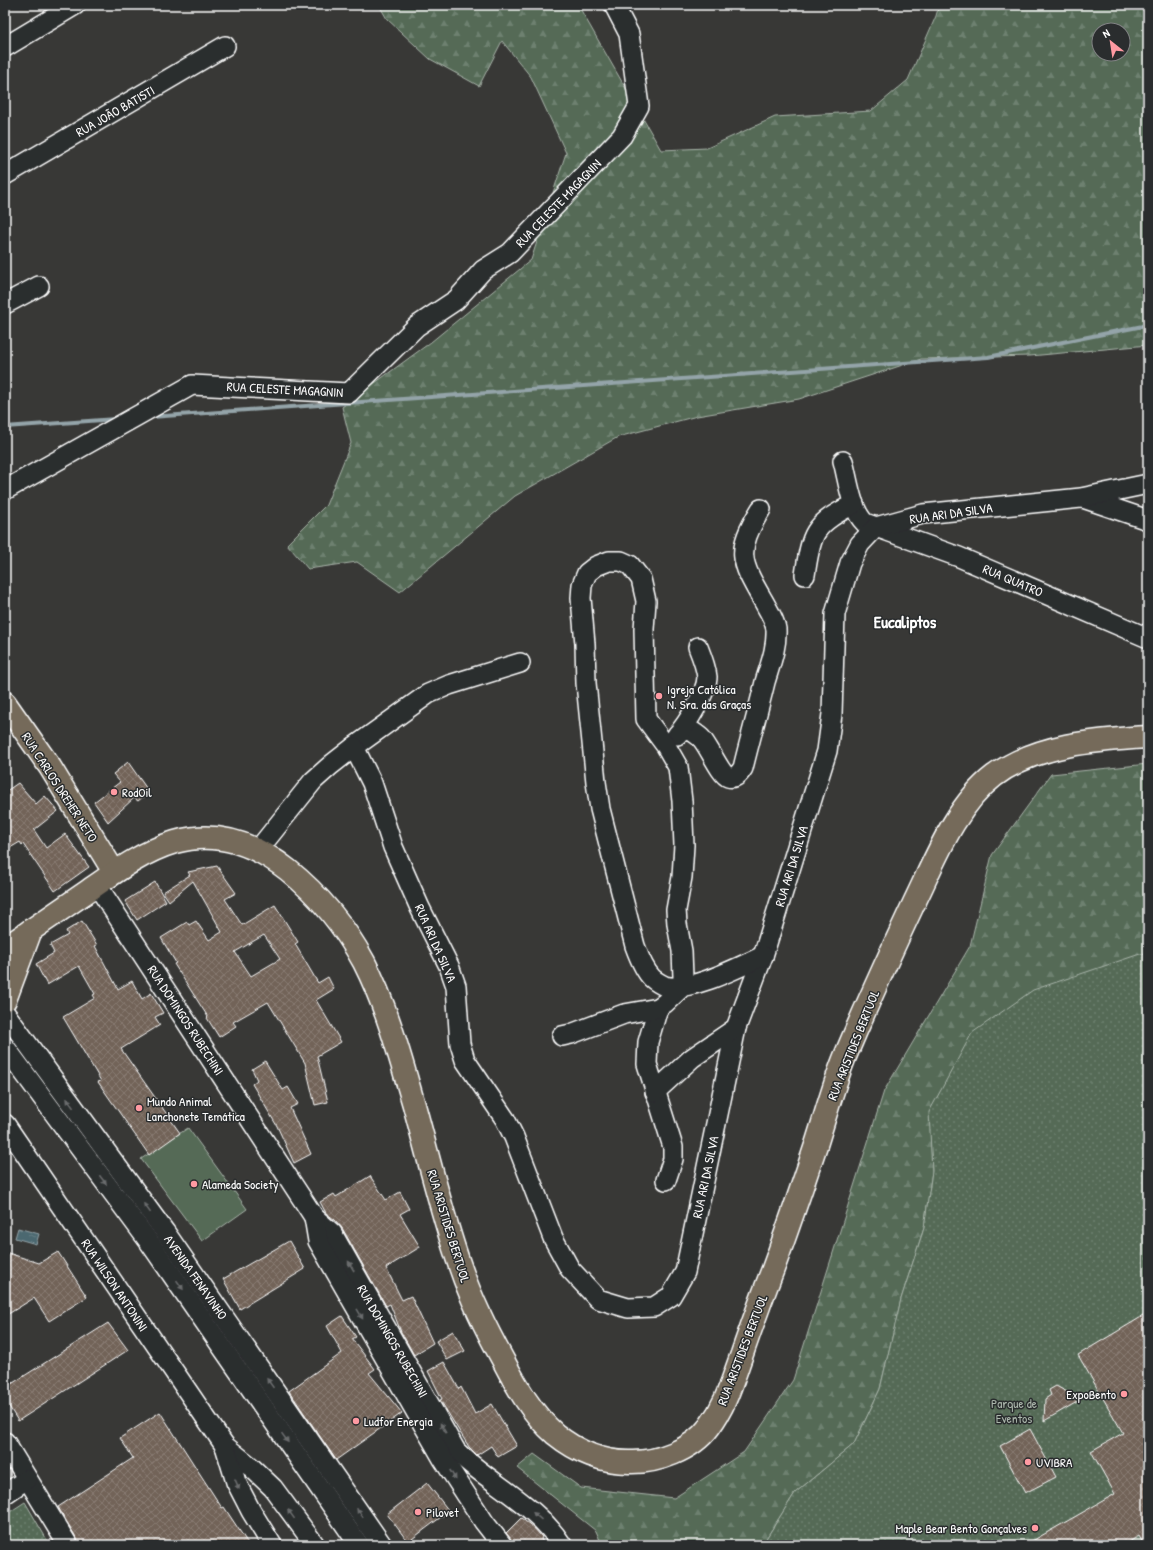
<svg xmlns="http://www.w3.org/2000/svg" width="1153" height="1550" viewBox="0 0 1153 1550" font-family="'Patrick Hand',sans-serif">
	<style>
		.forest { fill: url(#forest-firs); stroke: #aab5ab; fill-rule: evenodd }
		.park { fill: url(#park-dots); stroke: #aab5ab }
		.garden { fill: #556b57; stroke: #aab5ab }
		.water { fill: url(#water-ripples); stroke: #94a4a9 }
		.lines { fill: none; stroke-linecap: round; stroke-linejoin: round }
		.stream { stroke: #94a4a9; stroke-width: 4 }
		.building { fill: url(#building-cross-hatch); stroke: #fff; fill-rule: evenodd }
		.minor-casing { stroke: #fff; stroke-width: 22 }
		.major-casing { stroke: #fff; stroke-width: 25 }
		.minor { stroke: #2a2d2e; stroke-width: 19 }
		.major { stroke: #746a5a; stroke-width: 22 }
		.oneway { fill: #6a6c6d }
		.poi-dot { fill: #ff9aa2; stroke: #2a2d2e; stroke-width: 1.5 }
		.labels { text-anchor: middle; stroke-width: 3; stroke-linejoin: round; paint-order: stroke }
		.street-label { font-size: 13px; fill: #fff; stroke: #2a2d2e }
		.poi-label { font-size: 13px; fill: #fff; stroke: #2a2d2e; text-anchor: start }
		.park-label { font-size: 13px; fill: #aab5ab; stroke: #2a2d2e }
		.district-label { font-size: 17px; font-weight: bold; fill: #fff; stroke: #2a2d2e }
	</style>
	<defs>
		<pattern id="forest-firs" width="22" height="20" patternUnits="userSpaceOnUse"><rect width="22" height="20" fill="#556b57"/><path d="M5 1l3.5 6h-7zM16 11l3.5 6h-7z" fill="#6e8170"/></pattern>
		<pattern id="park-dots" width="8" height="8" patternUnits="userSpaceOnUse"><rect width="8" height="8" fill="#556b57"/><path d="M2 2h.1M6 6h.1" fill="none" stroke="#6e8170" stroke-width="1.8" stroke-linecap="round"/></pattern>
		<pattern id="water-ripples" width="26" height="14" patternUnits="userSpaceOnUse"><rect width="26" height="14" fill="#4c6870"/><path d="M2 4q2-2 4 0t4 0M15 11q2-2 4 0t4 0" fill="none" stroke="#677f85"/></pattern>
		<pattern id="building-cross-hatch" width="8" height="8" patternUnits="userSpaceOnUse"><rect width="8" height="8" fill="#726358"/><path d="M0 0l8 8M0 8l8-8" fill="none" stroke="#877a71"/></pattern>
	</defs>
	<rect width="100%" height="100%" fill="#383836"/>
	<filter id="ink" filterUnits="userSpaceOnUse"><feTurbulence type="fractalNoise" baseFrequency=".025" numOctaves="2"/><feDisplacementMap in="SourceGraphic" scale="8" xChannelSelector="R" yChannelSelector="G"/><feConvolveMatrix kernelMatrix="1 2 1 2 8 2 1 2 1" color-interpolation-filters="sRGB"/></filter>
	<g filter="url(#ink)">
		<g class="forest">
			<path d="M 379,5 L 578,5 L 661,150 L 707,148 L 775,117 L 871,111 L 908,80 L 936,16 L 939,5 L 1148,5 L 1148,345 L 1030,356 L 921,359 L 799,399 L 697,416 L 618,437 L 515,496 L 400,592 L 357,562 L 308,569 L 287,544 L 326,505 L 351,443 L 342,407 L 431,342 L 531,260 L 566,153 L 531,77 L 502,41 L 479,86 L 430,59 L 387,19 ZM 1099,30 L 1123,30 L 1123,54 L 1099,54 Z"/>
			<path d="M 1148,764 L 1148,953 L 1140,954 L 930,1112 L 932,1171 L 924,1228 L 901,1299 L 880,1389 L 854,1444 L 795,1493 L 762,1545 L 602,1545 L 596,1531 L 517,1468 L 534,1454 L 581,1488 L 674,1498 L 744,1452 L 793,1380 L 884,1091 L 970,946 L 992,855 L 1051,774 Z"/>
		</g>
		<g class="park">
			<path d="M 1148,953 L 1148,1545 L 762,1545 L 795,1493 L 854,1444 L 880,1389 L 901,1299 L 924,1228 L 932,1171 L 929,1112 L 972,1033 L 1033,990 L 1140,954 Z"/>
			<path d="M 25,1502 L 50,1545 L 5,1545 L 5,1515 Z"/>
		</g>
		<path class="garden" d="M 188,1128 L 247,1209 L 202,1241 L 141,1159 Z"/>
		<path class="water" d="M 18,1228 L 39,1234 L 36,1244 L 15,1238 Z"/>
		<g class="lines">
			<g class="stream">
				<path d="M 151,417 L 988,357 L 1148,325"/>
				<path d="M 5,427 L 116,419"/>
			</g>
		</g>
		<g class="building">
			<path d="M 128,762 L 149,792 L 138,801 L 134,798 L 108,822 L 94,802 L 120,782 L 113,774 Z"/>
			<path d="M 18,783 L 36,804 L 45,796 L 58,811 L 34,830 L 46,848 L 65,834 L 89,867 L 55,891 L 23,844 L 22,845 L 20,842 L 5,851 L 5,792 Z"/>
			<path d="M 217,866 L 236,893 L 225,899 L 242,925 L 275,905 L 298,942 L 295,944 L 318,983 L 328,977 L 334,989 L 316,1000 L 341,1042 L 317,1056 L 328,1102 L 315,1105 L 305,1063 L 268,1002 L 233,1022 L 236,1026 L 219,1037 L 207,1018 L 208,1017 L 174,964 L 176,963 L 161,938 L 187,922 L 189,925 L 196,921 L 209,940 L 222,932 L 193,881 L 169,901 L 163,892 L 190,875 L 188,872 ZM 264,935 L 280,959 L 251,976 L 235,952 Z"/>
			<path d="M 155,882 L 166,901 L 137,920 L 125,901 Z"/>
			<path d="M 82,921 L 97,945 L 95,946 L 118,989 L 132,981 L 142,999 L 151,993 L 163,1013 L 155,1017 L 160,1025 L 121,1049 L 180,1133 L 149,1155 L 98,1082 L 101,1081 L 63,1017 L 95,998 L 93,995 L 95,994 L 79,966 L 47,985 L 36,964 L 54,953 L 50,945 L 68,935 L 66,931 Z"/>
			<path d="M 265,1061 L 283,1090 L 288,1087 L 298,1104 L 290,1108 L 311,1154 L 294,1163 L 277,1126 L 252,1084 L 257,1080 L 252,1069 Z"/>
			<path d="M 370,1176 L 386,1200 L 400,1192 L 409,1209 L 400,1214 L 420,1247 L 386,1268 L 402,1300 L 411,1296 L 433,1343 L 414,1355 L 401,1332 L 390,1304 L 386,1306 L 342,1228 L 335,1220 L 326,1213 L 320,1202 L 334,1194 L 336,1197 Z"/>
			<path d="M 289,1241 L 305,1269 L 240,1309 L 223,1279 Z"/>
			<path d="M 5,1252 L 39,1263 L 58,1252 L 87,1297 L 49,1321 L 34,1298 L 5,1316 Z"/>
			<path d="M 1148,1313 L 1148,1545 L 1144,1545 L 1139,1536 L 1124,1545 L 1025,1545 L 1115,1494 L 1091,1451 L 1123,1433 L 1078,1355 Z"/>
			<path d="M 342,1316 L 356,1337 L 352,1339 L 375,1369 L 369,1373 L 402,1413 L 336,1460 L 289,1391 L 342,1353 L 327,1326 Z"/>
			<path d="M 108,1323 L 128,1350 L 18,1421 L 5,1400 L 5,1388 Z"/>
			<path d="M 453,1331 L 465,1351 L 447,1360 L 436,1341 Z"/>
			<path d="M 444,1362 L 459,1389 L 461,1387 L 475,1414 L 492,1404 L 517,1446 L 498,1457 L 491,1446 L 477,1455 L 469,1447 L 440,1400 L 442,1399 L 428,1371 Z"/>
			<path d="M 1056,1386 L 1071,1394 L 1077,1402 L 1044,1421 L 1045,1399 L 1051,1395 L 1049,1390 Z"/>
			<path d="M 160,1412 L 222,1508 L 224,1507 L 249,1545 L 79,1545 L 77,1539 L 58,1507 L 133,1458 L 120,1438 Z"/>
			<path d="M 1030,1429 L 1056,1477 L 1025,1493 L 1000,1446 Z"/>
			<path d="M 427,1483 L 449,1511 L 408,1542 L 387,1514 Z"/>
			<path d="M 521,1518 L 533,1527 L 542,1537 L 541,1539 L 545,1545 L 513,1545 L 511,1539 L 506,1533 Z"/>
		</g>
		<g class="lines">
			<defs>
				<g id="minor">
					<path d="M 5,47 L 75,5"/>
					<path d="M 5,175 L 225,46"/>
					<path d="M 5,304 L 39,286"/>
					<path d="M 843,461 C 848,479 851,510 865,523 L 959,557 L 1148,638"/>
					<path d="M 5,490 L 192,385 L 349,393 L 417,326 L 456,300 L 483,270 L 510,253 L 622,136 L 639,106 L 629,34 L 614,5"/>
					<path d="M 1083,498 L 1148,520"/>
					<path d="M 805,575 C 807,563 809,543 816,532 C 824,519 841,511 854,504"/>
					<path d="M 685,727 C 690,730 696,733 701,738 C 708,745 721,775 728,777 C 735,779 740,773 743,768 C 750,739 758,711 765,682 C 770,665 777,648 776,629 C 775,621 769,611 765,604 C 741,562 734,553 761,509"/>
					<path d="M 677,735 C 687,724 707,692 707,677 C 706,667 702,657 698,647"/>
					<path d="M 354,747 L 428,694 L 449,685 L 520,663"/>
					<path d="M 258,850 L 313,781 L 331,765 L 354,747 L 372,783 L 393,847 L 420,908 L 449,966 L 456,986 L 460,1044 L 465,1060 L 505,1119 L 514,1137 L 553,1238 L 570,1269 L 598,1299 L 628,1308 L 654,1307 L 671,1296 L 685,1272 L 736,1028 L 763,956 L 827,751 L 832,714 L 835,614 L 850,563 L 860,544 L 876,527 L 923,514 L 1081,498 L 1148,484"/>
					<path d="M 97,885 L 314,1217 L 332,1233 L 456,1451 C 490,1484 537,1505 562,1545"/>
					<path d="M 658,1008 L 648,1042 L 647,1064 L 673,1147 L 673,1159 L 666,1180"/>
					<path d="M 5,1013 L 165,1232 L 382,1545"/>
					<path d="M 562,1036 L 571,1034 L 624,1014 L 658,1008 L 665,1003 L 682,987 L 683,977 L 682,951 L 677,924 L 676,910 L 682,877 L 684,845 L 682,801 L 678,767 L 666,746 L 646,719 L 644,629 L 646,601 L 641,579 L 630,565 L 621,561 L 609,561 L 596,566 L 587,573 L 582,585 L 581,598 L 585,644 L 586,683 L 596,782 L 600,809 L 635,946 C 639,957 644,970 652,978 C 655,981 662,985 665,986 C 689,993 741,966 763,956"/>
					<path d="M 5,1047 L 150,1243 L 359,1545"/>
					<path d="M 655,1092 L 692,1058 L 736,1028"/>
					<path d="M 5,1124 L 225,1446 L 251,1467 L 273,1488 L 315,1545"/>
					<path d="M 314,1217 L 318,1241 L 443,1459 L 484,1522 L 502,1545"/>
					<path d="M 5,1442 L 68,1545"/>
					<path d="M 225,1446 L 236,1482 L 251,1511 L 272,1545"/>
					<path d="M 5,1494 L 27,1479"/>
				</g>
				<g id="major">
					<path d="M 5,703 L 50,767 L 114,872"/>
					<path d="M 5,948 C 33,929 60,910 88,891 C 115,872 144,851 175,842 C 217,830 255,844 288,870 C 319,895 345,927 364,962 C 387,1007 400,1057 414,1105 C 429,1159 442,1216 461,1269 C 472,1301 487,1331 503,1360 C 517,1387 532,1414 555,1434 C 576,1451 602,1462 629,1462 C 657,1463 692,1450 709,1427 C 727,1403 732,1381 742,1354 C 752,1325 762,1297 773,1269 C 788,1228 802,1187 816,1145 C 825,1117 833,1087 844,1059 C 866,1006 890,954 914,903 C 935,860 955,806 994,776 C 1036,744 1097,740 1148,737"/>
					<path d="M 5,1000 L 31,930"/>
				</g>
			</defs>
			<use href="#minor" class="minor-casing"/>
			<use href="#major" class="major-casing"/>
			<use href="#minor" class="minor"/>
			<use href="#major" class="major"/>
		</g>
		<defs><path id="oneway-solid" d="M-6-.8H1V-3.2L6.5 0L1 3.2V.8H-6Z"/></defs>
		<g class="oneway">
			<use href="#oneway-solid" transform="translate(70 1103) rotate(-126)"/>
			<use href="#oneway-solid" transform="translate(103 1180) rotate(53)"/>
			<use href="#oneway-solid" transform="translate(147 1208) rotate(-126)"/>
			<use href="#oneway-solid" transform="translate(351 1266) rotate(-120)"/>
			<use href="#oneway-solid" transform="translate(180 1285) rotate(55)"/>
			<use href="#oneway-solid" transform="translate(360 1314) rotate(60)"/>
			<use href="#oneway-solid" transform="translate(270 1383) rotate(-125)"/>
			<use href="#oneway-solid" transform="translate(443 1428) rotate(-120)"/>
			<use href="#oneway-solid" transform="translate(285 1438) rotate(55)"/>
			<use href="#oneway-solid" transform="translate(453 1475) rotate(57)"/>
			<use href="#oneway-solid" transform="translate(237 1484) rotate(67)"/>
			<use href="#oneway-solid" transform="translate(360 1513) rotate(-125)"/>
			<use href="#oneway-solid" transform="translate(291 1514) rotate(-126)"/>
			<use href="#oneway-solid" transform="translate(537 1516) rotate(-139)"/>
		</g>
	</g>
	<g class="poi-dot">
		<circle cx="659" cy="696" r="4"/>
		<circle cx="114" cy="792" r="4"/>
		<circle cx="139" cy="1108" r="4"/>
		<circle cx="194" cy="1184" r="4"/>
		<circle cx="1124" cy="1394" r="4"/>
		<circle cx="356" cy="1421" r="4"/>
		<circle cx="1028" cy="1462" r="4"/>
		<circle cx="418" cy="1512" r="4"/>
		<circle cx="1035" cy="1528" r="4"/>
	</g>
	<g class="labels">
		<g class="street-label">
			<text transform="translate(115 111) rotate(-30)" y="5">RUA JOÃO BATISTI</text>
			<text transform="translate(558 203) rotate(-46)" y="5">RUA CELESTE MAGAGNIN</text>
			<text transform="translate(285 389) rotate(3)" y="5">RUA CELESTE MAGAGNIN</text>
			<text transform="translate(951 513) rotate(-8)" y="5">RUA ARI DA SILVA</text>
			<text transform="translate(1013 580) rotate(23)" y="5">RUA QUATRO</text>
			<text transform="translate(60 787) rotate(57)" y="5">RUA CARLOS DREHER NETO</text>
			<text transform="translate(791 866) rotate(-73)" y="5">RUA ARI DA SILVA</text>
			<text transform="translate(436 943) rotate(66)" y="5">RUA ARI DA SILVA</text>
			<text transform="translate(186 1020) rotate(57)" y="5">RUA DOMINGOS RUBECHINI</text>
			<text transform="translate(853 1045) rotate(-68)" y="5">RUA ARISTIDES BERTUOL</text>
			<text transform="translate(705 1177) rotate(-78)" y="5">RUA ARI DA SILVA</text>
			<text transform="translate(449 1226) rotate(73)" y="5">RUA ARISTIDES BERTUOL</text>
			<text transform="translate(196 1277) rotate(55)" y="5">AVENIDA FENAVINHO</text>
			<text transform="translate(115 1285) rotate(56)" y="5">RUA WILSON ANTONINI</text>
			<text transform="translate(393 1341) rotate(60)" y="5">RUA DOMINGOS RUBECHINI</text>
			<text transform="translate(742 1350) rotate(-69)" y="5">RUA ARISTIDES BERTUOL</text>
		</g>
		<g class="poi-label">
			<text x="667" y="694">Igreja Católica<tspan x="667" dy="15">N. Sra. das Graças</tspan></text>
			<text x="122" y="797">RodOil</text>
			<text x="147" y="1106">Mundo Animal<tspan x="147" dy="15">Lanchonete Temática</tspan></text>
			<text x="202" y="1189">Alameda Society</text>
			<text x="1116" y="1399" text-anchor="end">ExpoBento</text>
			<text x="364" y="1426">Ludfor Energia</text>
			<text x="1036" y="1467">UVIBRA</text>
			<text x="426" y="1517">Pilovet</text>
			<text x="1027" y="1533" text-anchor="end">Maple Bear Bento Gonçalves</text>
		</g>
		<g class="park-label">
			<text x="1014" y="1408">Parque de<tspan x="1014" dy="15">Eventos</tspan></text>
		</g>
		<g class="district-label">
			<text x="905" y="628">Eucaliptos</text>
		</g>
	</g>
	<rect width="1153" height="1550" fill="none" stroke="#2a2d2e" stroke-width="20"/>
	<rect x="10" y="10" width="1133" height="1530" fill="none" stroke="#fff" stroke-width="1.5" filter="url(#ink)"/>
	<g transform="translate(1111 42) rotate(330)"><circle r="19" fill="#2a2d2e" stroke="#7f8182"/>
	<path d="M0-3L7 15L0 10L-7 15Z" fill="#ff9aa2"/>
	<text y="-6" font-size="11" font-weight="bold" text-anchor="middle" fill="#ffffff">N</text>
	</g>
</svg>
